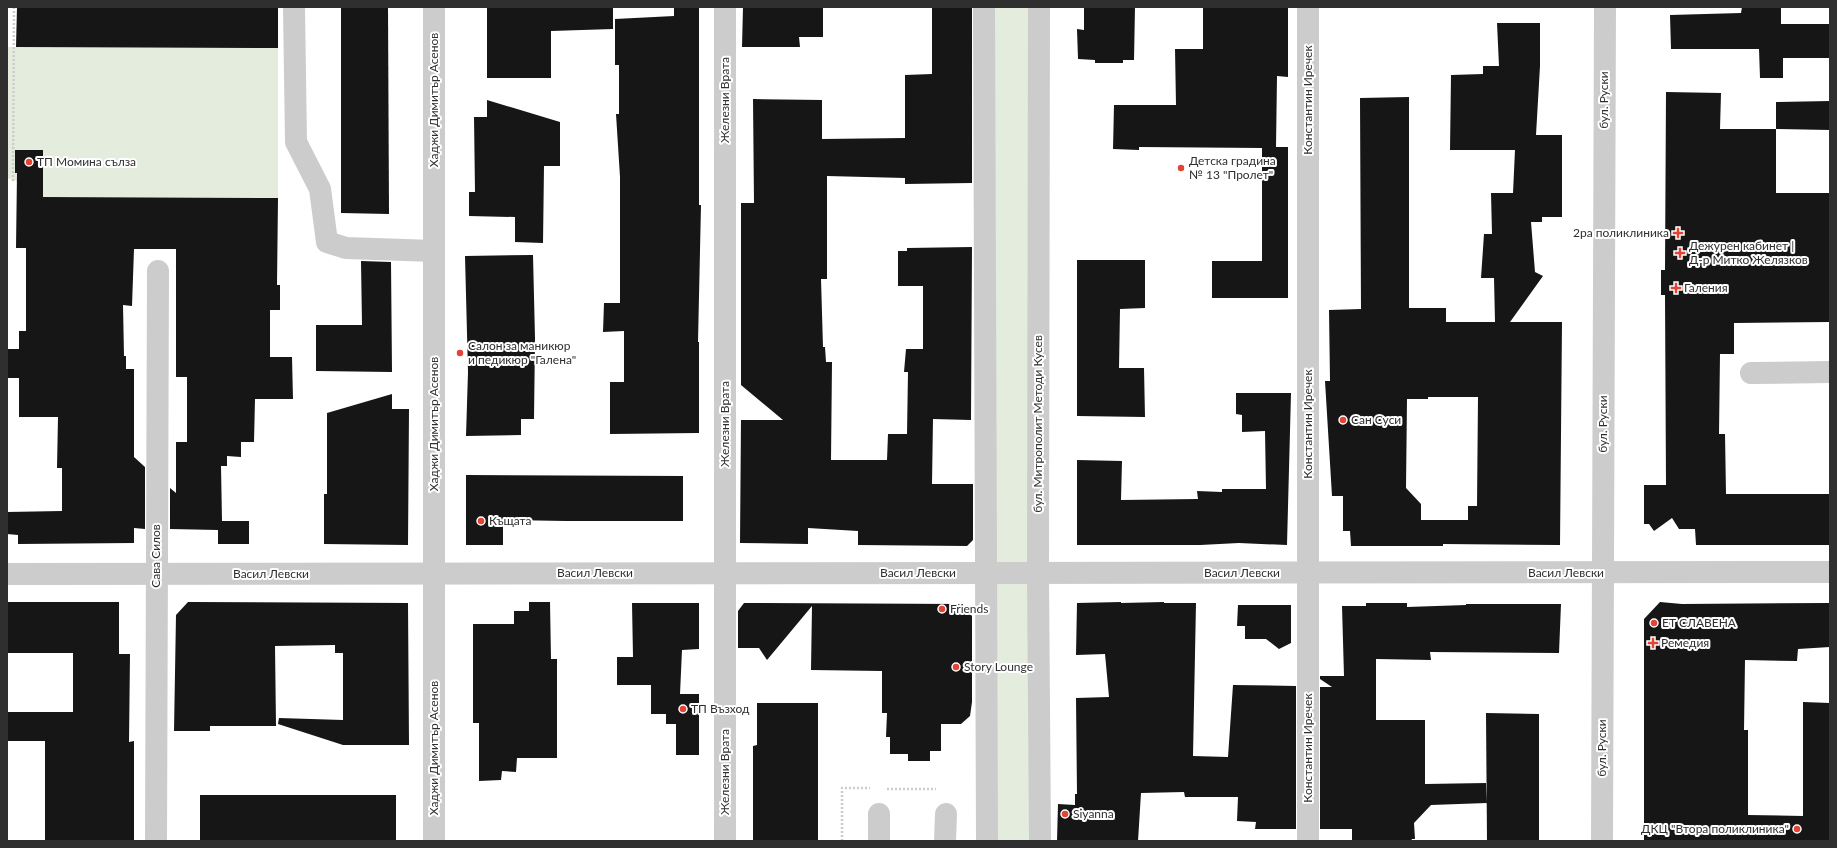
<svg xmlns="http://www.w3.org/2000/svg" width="1837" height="848" viewBox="0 0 1837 848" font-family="Lato,sans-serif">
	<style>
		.green { fill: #e3ecdd }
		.building { fill: #161616; fill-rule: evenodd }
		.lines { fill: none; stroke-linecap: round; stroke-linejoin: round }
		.path { stroke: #ccc; stroke-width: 2.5; stroke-dasharray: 2 2; stroke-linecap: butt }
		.minor { stroke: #ccc; stroke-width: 22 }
		.poi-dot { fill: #e34534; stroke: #fff; stroke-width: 1.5 }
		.labels { text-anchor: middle; stroke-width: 4; stroke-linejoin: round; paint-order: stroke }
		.street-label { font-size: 12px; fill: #2f2f2f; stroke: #fff }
		.poi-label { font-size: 12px; fill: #2f2f2f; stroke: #fff; text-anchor: start }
	</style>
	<rect width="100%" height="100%" fill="#fff"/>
	<g class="green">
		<path d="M 984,7 L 1039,7 L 1040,841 L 988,841 Z"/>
		<path d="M 7,47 L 278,48 L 278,198 L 17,197 L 17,181 L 7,178 Z"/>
	</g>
	<g class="building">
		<path d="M 17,7 L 278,7 L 278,48 L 16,47 Z"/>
		<path d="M 341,7 L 388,7 L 389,214 L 341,213 Z"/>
		<path d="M 487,7 L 613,7 L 613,29 L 551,31 L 551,78 L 487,78 Z"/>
		<path d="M 674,7 L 699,7 L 699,205 L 701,205 L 698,342 L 699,342 L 699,433 L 610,434 L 610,382 L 624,382 L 624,331 L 603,332 L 604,303 L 620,303 L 620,177 L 616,114 L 619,114 L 619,65 L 615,65 L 615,19 L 674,16 Z"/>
		<path d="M 743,7 L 823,7 L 823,37 L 799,37 L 800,47 L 742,47 Z"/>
		<path d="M 932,7 L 972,7 L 972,183 L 905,184 L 905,178 L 827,176 L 827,279 L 821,279 L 823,347 L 825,347 L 826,362 L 832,362 L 831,460 L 887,460 L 888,434 L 907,434 L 908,372 L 904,372 L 906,349 L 923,349 L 923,286 L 898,286 L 898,251 L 907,251 L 907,248 L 972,247 L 971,420 L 933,419 L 932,484 L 973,484 L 973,540 L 967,546 L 858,545 L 858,531 L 808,528 L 808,544 L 740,543 L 741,420 L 783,420 L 741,385 L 741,203 L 754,203 L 753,99 L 822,100 L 822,139 L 905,138 L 905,75 L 932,74 Z"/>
		<path d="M 1084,7 L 1135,7 L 1134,60 L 1123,60 L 1123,63 L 1095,63 L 1095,60 L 1078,59 L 1077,29 L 1084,30 Z"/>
		<path d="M 1203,7 L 1288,7 L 1288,77 L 1277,76 L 1276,147 L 1288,147 L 1288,298 L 1212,298 L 1212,261 L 1262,261 L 1262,148 L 1139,147 L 1139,150 L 1113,149 L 1114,105 L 1176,105 L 1175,49 L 1203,49 Z"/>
		<path d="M 1742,7 L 1781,7 L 1781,24 L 1830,24 L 1830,58 L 1783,58 L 1783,78 L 1760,78 L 1759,49 L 1671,49 L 1670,15 L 1741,13 Z"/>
		<path d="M 1497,23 L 1540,23 L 1540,66 L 1536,135 L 1562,135 L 1562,217 L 1542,217 L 1542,222 L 1531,222 L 1535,272 L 1543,276 L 1510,322 L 1562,322 L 1560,545 L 1443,544 L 1443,546 L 1351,546 L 1350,531 L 1343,531 L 1343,496 L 1332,496 L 1325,381 L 1330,381 L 1329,310 L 1361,309 L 1360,98 L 1409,97 L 1409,308 L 1446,308 L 1446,322 L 1495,322 L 1494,278 L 1481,278 L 1484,234 L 1492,234 L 1491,193 L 1513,193 L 1515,150 L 1450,150 L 1451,75 L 1483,74 L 1483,66 L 1499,66 ZM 1428,397 L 1478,397 L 1477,506 L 1468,506 L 1468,520 L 1421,520 L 1421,504 L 1406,488 L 1407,399 L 1428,399 Z"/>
		<path d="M 1666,92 L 1721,93 L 1720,129 L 1776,129 L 1776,193 L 1830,193 L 1830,322 L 1734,323 L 1734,354 L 1720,354 L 1719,434 L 1725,434 L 1726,494 L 1830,494 L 1830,545 L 1696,545 L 1695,529 L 1679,529 L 1672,518 L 1654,531 L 1649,524 L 1644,524 L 1644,485 L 1666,485 L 1665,295 L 1661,295 L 1661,270 L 1665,270 Z"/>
		<path d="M 487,100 L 560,122 L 560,166 L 544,166 L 543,243 L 515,242 L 515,217 L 469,216 L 469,192 L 475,192 L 474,117 L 487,117 Z"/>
		<path d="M 1830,101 L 1830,130 L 1776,129 L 1776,102 Z"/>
		<path d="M 15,150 L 43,150 L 43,197 L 278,198 L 277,285 L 280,285 L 280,310 L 270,310 L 270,357 L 292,357 L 293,399 L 255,399 L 254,442 L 241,442 L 241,457 L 227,456 L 227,466 L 221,466 L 222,521 L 249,521 L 249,544 L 218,544 L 218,530 L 170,529 L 170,488 L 176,493 L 176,442 L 187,442 L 187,377 L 176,377 L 176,249 L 134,249 L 132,306 L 123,305 L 124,356 L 126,356 L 126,369 L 134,369 L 134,457 L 145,467 L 145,529 L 134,528 L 134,543 L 18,544 L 18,535 L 7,534 L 7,512 L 62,511 L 62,468 L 57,468 L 58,417 L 19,417 L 19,378 L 7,378 L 7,349 L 19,349 L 19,331 L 26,331 L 26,248 L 16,248 L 17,173 L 15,173 Z"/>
		<path d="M 533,255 L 535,338 L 534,419 L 521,419 L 521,435 L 466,436 L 468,372 L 465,256 Z"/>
		<path d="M 1077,260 L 1145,260 L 1145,308 L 1120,309 L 1119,368 L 1144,368 L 1145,417 L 1077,416 Z"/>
		<path d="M 361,261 L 391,262 L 392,372 L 316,371 L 316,325 L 362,325 Z"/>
		<path d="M 1236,393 L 1291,393 L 1287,545 L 1239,543 L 1200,545 L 1077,545 L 1077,460 L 1122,461 L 1121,500 L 1198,499 L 1197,491 L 1222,492 L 1222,489 L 1266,489 L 1265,431 L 1242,432 L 1242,415 L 1236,414 Z"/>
		<path d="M 392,394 L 392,409 L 409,409 L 408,545 L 324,544 L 324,494 L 327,494 L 327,413 Z"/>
		<path d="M 466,475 L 683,476 L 683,521 L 566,521 L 503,520 L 503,545 L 466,545 Z"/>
		<path d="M 7,602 L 119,602 L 119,654 L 130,654 L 129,742 L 134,741 L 134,841 L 45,841 L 45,741 L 7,741 L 7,712 L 73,712 L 73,653 L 7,653 Z"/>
		<path d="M 188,602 L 408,603 L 409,745 L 343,745 L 278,724 L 279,718 L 343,720 L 343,653 L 335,653 L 335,645 L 275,646 L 276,726 L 210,726 L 210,731 L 174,731 L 176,615 Z"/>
		<path d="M 529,602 L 550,602 L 551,659 L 557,659 L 557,758 L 517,758 L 516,772 L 502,771 L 501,780 L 479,781 L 479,723 L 473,723 L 473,624 L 514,624 L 514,611 L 529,611 Z"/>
		<path d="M 1121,602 L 1121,603 L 1164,602 L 1164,603 L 1196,603 L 1193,756 L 1228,757 L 1233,685 L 1296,686 L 1296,829 L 1255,829 L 1256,822 L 1237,821 L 1238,797 L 1185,797 L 1184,792 L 1141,793 L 1138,841 L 1057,841 L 1058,804 L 1075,805 L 1075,794 L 1077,794 L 1076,698 L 1109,697 L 1105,654 L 1076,655 L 1077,603 Z"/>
		<path d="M 1660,602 L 1682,604 L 1830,603 L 1830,647 L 1798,649 L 1797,661 L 1745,660 L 1744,730 L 1748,730 L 1748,815 L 1803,816 L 1803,702 L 1830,703 L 1830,841 L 1644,841 L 1644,619 Z"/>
		<path d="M 632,603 L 699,603 L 699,649 L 682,650 L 680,694 L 699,694 L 699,755 L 676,755 L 676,724 L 666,724 L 666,714 L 651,714 L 651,685 L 617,685 L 617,657 L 633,657 Z"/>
		<path d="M 744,603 L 961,604 L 972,616 L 972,702 L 970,716 L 961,724 L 941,724 L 941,751 L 930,751 L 930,761 L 908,761 L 908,754 L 890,754 L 890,737 L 886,737 L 887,713 L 882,713 L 882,671 L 811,670 L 812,606 L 767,660 L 759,648 L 738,648 L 738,611 Z"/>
		<path d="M 1366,603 L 1407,603 L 1407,607 L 1466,605 L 1466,604 L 1561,604 L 1559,653 L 1430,652 L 1431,660 L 1376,659 L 1376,720 L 1425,720 L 1425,784 L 1486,783 L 1487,803 L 1431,805 L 1414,823 L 1415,839 L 1412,839 L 1411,841 L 1352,841 L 1352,829 L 1320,829 L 1320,687 L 1332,687 L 1320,679 L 1320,676 L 1344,676 L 1342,606 L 1366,606 Z"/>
		<path d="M 1238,605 L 1291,605 L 1291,643 L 1279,649 L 1266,639 L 1245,639 L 1245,626 L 1237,626 Z"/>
		<path d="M 757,703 L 818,703 L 818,841 L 753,841 L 753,746 L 757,745 Z"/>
		<path d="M 1486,713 L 1539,714 L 1539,840 L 1487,841 Z"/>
		<rect x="200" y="795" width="196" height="46"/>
	</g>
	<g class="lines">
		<g class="path">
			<path d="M 13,181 L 14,7"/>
			<path d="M 887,789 L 936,789"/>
			<path d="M 842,841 L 842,788 L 870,788"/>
		</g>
		<g class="minor">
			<path d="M 294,7 L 296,142 L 320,189 L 327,242 L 346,248 L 434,251"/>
			<path d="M 725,7 L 725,841"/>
			<path d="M 984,7 L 987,841"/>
			<path d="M 1039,7 L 1038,573 L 1040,841"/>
			<path d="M 1308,7 L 1308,841"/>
			<path d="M 1751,373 L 1830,372"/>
			<path d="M 7,574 L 1830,572"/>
			<path d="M 156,841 L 158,271"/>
			<path d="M 434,841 L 434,7"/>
			<path d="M 879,841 L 879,814"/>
			<path d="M 945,841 L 946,814"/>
			<path d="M 1602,841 L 1605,7"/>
		</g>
	</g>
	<g class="poi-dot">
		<circle cx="29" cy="162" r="4"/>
		<circle cx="1181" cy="168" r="4"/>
		<path d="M1676 227h4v4h4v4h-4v4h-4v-4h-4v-4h4z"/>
		<path d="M1678 247h4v4h4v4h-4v4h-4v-4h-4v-4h4z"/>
		<path d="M1674 282h4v4h4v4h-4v4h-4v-4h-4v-4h4z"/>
		<circle cx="460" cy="353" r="4"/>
		<circle cx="1343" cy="420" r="4"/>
		<circle cx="481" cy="521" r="4"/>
		<circle cx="942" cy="609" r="4"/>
		<circle cx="1654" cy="623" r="4"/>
		<path d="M1651 637h4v4h4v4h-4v4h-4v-4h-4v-4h4z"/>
		<circle cx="956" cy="667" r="4"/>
		<circle cx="683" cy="709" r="4"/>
		<circle cx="1065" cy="814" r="4"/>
		<circle cx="1797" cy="829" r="4"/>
	</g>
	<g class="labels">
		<g class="street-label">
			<text transform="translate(434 100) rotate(-90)" y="4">Хаджи Димитър Асенов</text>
			<text transform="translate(725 100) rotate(-90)" y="4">Железни Врата</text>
			<text transform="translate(1308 100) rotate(-90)" y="4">Константин Иречек</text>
			<text transform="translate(1604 100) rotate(-90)" y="4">бул. Руски</text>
			<text transform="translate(434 424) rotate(-90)" y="4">Хаджи Димитър Асенов</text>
			<text transform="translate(725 424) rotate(-90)" y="4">Железни Врата</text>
			<text transform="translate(1038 424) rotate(-90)" y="4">бул. Митрополит Методи Кусев</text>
			<text transform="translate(1308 424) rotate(-90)" y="4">Константин Иречек</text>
			<text transform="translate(1603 424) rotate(-90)" y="4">бул. Руски</text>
			<text transform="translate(156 556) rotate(-90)" y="4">Сава Силов</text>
			<text x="595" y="577">Васил Левски</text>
			<text x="918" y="577">Васил Левски</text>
			<text x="1242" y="577">Васил Левски</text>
			<text x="1566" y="577">Васил Левски</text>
			<text x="271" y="578">Васил Левски</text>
			<text transform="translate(434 748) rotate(-90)" y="4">Хаджи Димитър Асенов</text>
			<text transform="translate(1308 748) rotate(-90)" y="4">Константин Иречек</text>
			<text transform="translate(1602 748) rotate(-90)" y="4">бул. Руски</text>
			<text transform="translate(725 772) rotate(-90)" y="4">Железни Врата</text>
		</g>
		<g class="poi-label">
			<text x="1189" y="165">Детска градина<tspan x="1189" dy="14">№ 13 "Пролет"</tspan></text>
			<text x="37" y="166">ТП Момина сълза</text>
			<text x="1669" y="237" text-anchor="end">2ра поликлиника</text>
			<text x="1689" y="250">Дежурен кабинет |<tspan x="1689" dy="14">Д-р Митко Желязков</tspan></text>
			<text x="1684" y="292">Галения</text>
			<text x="468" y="350">Салон за маникюр<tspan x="468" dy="14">и педикюр "Галена"</tspan></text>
			<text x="1351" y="424">Сан Суси</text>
			<text x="489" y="525">Къщата</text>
			<text x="950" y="613">Friends</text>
			<text x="1662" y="627">ЕТ СЛАВЕНА</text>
			<text x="1661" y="647">Ремедия</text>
			<text x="964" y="671">Story Lounge</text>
			<text x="691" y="713">ТП Възход</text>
			<text x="1073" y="818">Siyanna</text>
			<text x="1789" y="833" text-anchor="end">ДКЦ "Втора поликлиника"</text>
		</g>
	</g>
	<rect width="1837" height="848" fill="none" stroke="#2f2f2f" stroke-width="16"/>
</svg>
